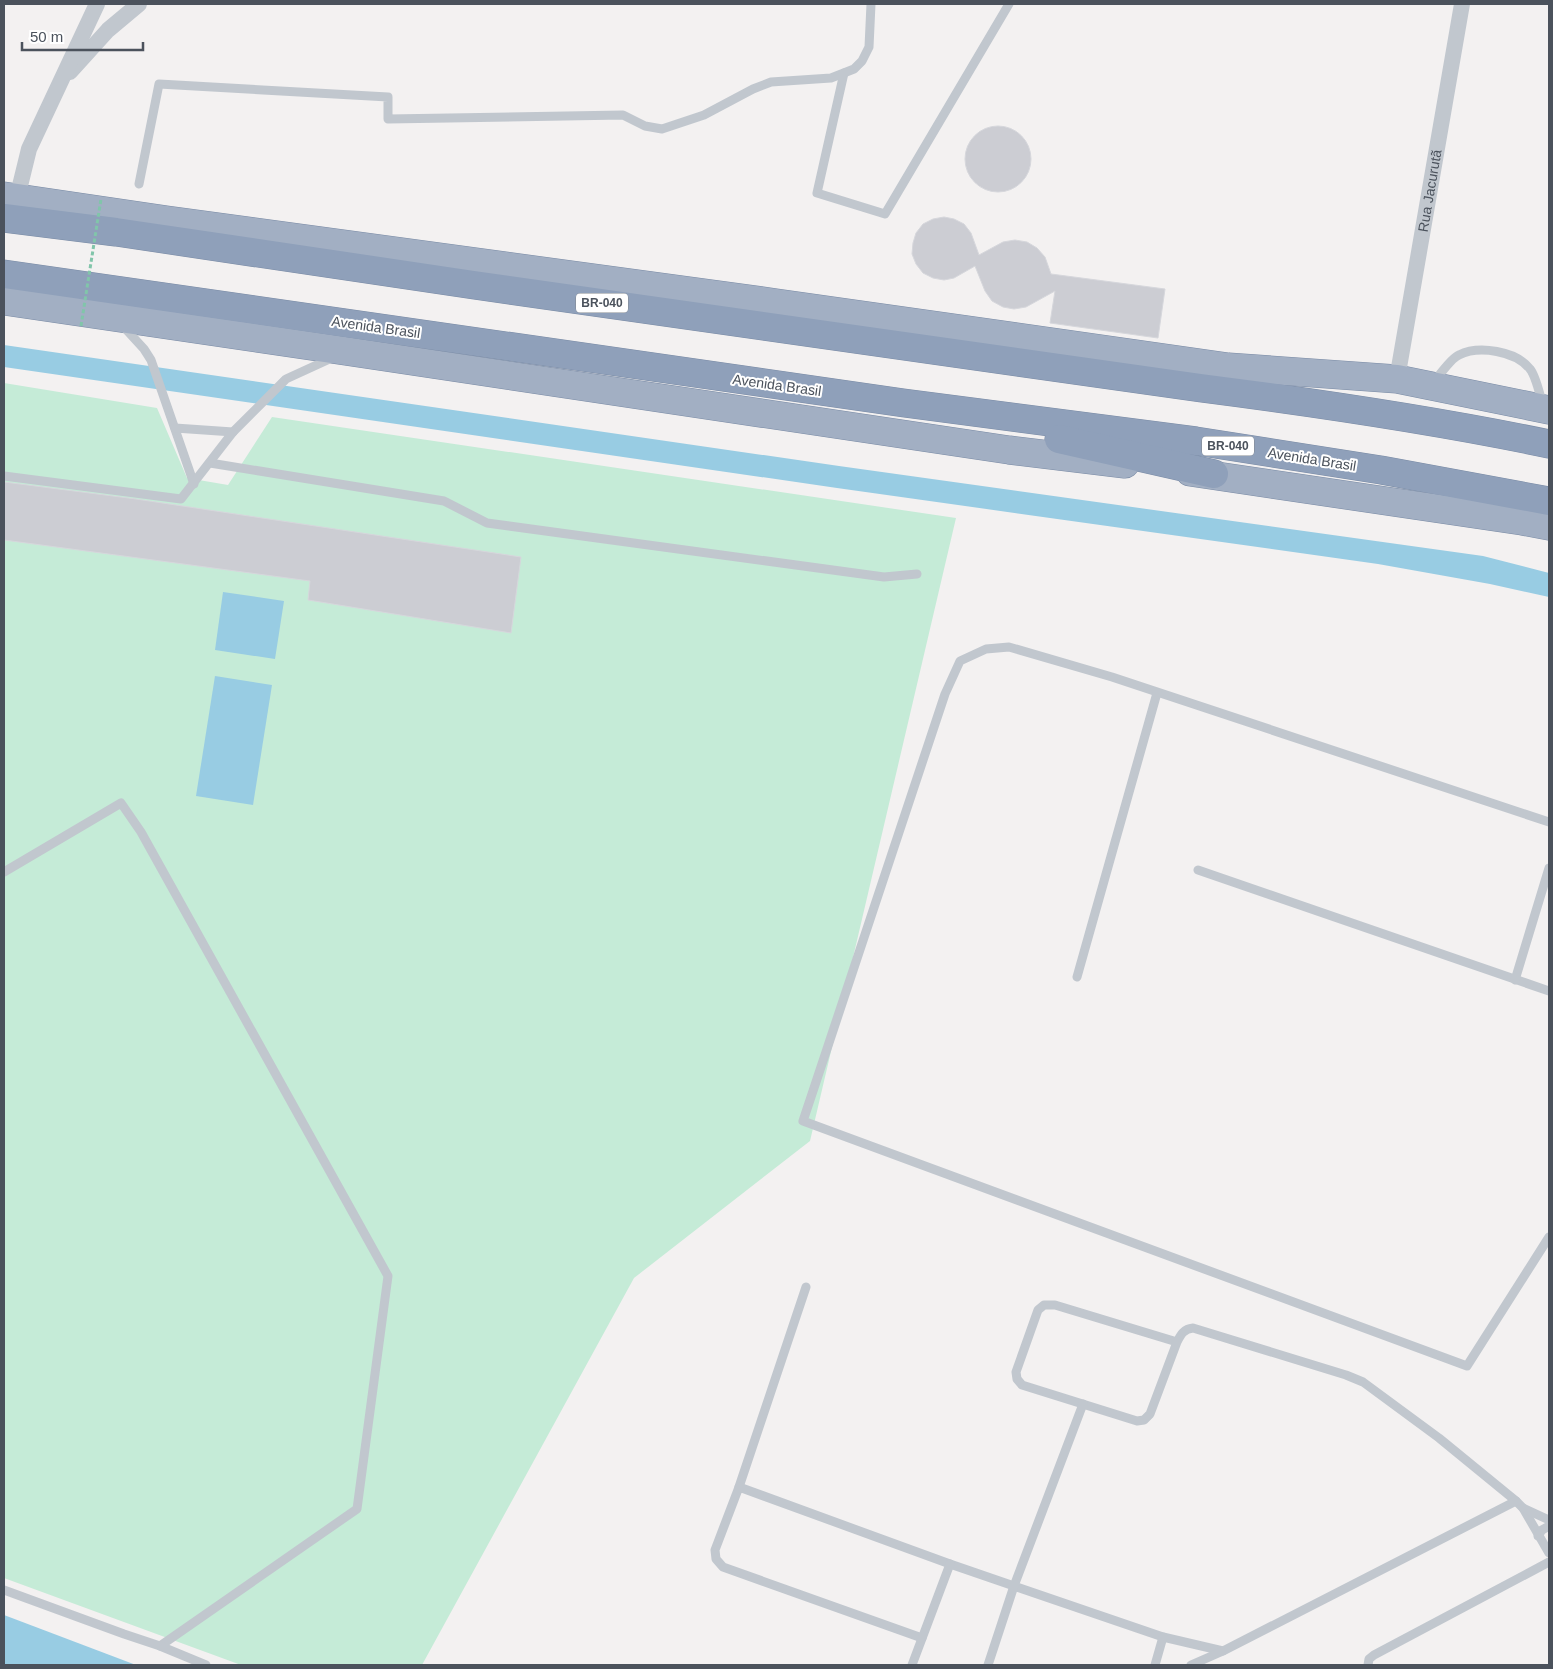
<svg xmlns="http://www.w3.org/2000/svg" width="1553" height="1669" viewBox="0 0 1553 1669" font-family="Arial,sans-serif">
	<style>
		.green { fill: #c5ebd7 }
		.water { fill: #98cce3 }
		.building { fill: #cccdd3; stroke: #d6d7dc }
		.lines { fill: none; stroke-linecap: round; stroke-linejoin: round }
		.trunk-casing { stroke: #7a8ba5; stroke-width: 29 }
		.motorway-casing { stroke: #7a8ba5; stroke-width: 29 }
		.service { stroke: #c1c7ce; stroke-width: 9 }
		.minor { stroke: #c1c7ce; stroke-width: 16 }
		.trunk { stroke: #a2afc3; stroke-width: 28 }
		.motorway { stroke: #8fa0ba; stroke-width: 28 }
		.path-bridge { stroke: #81c5aa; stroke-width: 3; stroke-dasharray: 4 2.5; stroke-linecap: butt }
		.labels { text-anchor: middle; stroke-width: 4; stroke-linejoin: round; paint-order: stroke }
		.shield { fill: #fff; stroke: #81868d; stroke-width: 1 }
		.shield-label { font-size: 12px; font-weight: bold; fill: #4b525c }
		.street-label { font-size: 14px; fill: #4b525c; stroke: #fff }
	</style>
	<rect width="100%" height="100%" fill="#f3f1f1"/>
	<path class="green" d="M 4,383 L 157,408 L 187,478 L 228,485 L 272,417 L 956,518 L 810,1141 L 634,1278 L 422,1665 L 241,1665 L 4,1578 Z"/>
	<g class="water">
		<path d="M 4,345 L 839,466 L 1483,556 L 1549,573 L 1549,597 L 1490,584 L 1378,564 L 837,488 L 4,367 Z"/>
		<path d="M 223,592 L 284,601 L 275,659 L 215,650 Z"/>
		<path d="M 215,676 L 272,685 L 253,805 L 196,796 Z"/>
		<path d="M 4,1615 L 136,1665 L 4,1665 Z"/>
	</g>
	<g class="building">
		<circle cx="998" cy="159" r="33"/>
		<path d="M 944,217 L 954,219 L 964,224 L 971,233 L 979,255 L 1003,242 L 1015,240 L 1027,242 L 1037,248 L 1045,257 L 1051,274 L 1165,289 L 1158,338 L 1050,323 L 1055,291 L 1026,307 L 1014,309 L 1003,307 L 992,301 L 985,291 L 975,266 L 954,278 L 944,280 L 933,278 L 923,273 L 916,264 L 912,254 L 913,243 L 916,233 L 923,224 L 933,219 Z"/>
		<path d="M 4,482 L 136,499 L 521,557 L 511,633 L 308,600 L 310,581 L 4,540 Z"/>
	</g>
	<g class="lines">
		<defs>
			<g id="trunk">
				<path d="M 4,196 L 167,220 L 777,303 L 1228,367 L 1397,379 L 1549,410"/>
				<path d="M 4,301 L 345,351 L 1009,450 L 1125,464"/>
				<path d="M 1190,472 L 1522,521 L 1549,526"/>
			</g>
			<g id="motorway">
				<path d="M 4,218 L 116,232 L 474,285 L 1201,388 C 1318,403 1434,420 1549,444"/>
				<path d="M 4,274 L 904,403 L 1196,441 L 1381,470 L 1549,501"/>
				<path d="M 1059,439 L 1214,474"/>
			</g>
		</defs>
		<use href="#trunk" class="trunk-casing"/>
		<use href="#motorway" class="motorway-casing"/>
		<g class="service">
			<path d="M 844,73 L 817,193 L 885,214 L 1009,4"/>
			<path d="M 139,184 L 159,84 L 388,97 L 388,119 L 623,115 L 645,126 L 662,129 L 704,115 L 753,89 L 771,82 L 831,78 L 854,69 L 862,61 L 869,47 L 871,4"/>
			<path d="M 122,325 L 144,349 L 151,360 L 194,484"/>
			<path d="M 1433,383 C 1439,376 1451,358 1459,355 C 1479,345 1516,351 1530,369 C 1536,376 1540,396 1543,405"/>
			<path d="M 175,428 L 233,432"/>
			<path d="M 210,463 L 444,501 L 487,523 L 884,577 L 917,574"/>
			<path d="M 4,476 L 181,499 L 233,432 L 286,379 L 334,357"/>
			<path d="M 1549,822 L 1112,677 L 1009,647 L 986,649 L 960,661 L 945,694 L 803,1121 L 1467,1366 L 1549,1237"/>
			<path d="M 1198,870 L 1549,991"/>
			<path d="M 4,872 L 121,803 L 141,832 L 388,1276 L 357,1509 L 160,1646"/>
			<path d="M 1077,977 L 1157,693"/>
			<path d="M 1515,980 L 1549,868"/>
			<path d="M 1177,1342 L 1055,1305 L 1044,1305 L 1038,1310 L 1016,1372 L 1017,1379 L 1022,1385 L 1137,1421 L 1144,1420 L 1150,1414 L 1177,1342 C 1181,1334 1184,1329 1193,1328 L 1346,1375 L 1363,1382 L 1439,1438 L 1516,1501 L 1523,1508 L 1549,1553"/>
			<path d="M 739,1487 L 806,1287"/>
			<path d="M 1523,1508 L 1549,1520"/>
			<path d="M 1538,1536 L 1542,1530 L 1549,1526"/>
			<path d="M 4,1590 L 124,1634 L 160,1646 L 206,1665"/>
			<path d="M 922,1638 L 723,1567 L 716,1559 L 715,1550 L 739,1487 L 950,1564 L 1014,1586 L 1163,1637 L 1223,1651"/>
			<path d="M 912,1665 L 950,1564"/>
			<path d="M 988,1665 L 1014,1586 L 1083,1404"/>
			<path d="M 1155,1665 L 1163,1637"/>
			<path d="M 1191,1665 L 1223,1651 L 1516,1501"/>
			<path d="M 1368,1665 L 1369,1659 L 1374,1655 L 1549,1562"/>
		</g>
		<g class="minor">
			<path d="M 70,72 L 108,30 L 139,4"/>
			<path d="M 17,198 L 29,149 L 97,4"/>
			<path id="s1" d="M 1397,379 L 1462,4"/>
		</g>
		<use href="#trunk" class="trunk"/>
		<use href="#motorway" class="motorway"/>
		<path class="path-bridge" d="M 81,326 L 101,199"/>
	</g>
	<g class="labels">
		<g class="shield">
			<rect x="576" y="293.5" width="52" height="19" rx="4"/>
			<rect x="1202" y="436.5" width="52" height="19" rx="4"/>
		</g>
		<g class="shield-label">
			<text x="602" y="307">BR-040</text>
			<text x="1228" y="450">BR-040</text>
		</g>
		<g class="street-label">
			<text dy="5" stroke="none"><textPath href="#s1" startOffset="191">Rua Jacurutã</textPath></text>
			<text transform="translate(376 327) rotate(8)" y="5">Avenida Brasil</text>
			<text transform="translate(777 385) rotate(8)" y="5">Avenida Brasil</text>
			<text transform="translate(1312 459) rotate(9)" y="5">Avenida Brasil</text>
		</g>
	</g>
	<rect width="1553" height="1669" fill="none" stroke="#4b525c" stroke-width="10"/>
	<path d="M22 42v8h121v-8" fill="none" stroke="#4b525c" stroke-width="2.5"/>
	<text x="30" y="42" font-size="15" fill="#4b525c" stroke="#ffffff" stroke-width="4" paint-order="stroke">50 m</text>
</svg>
